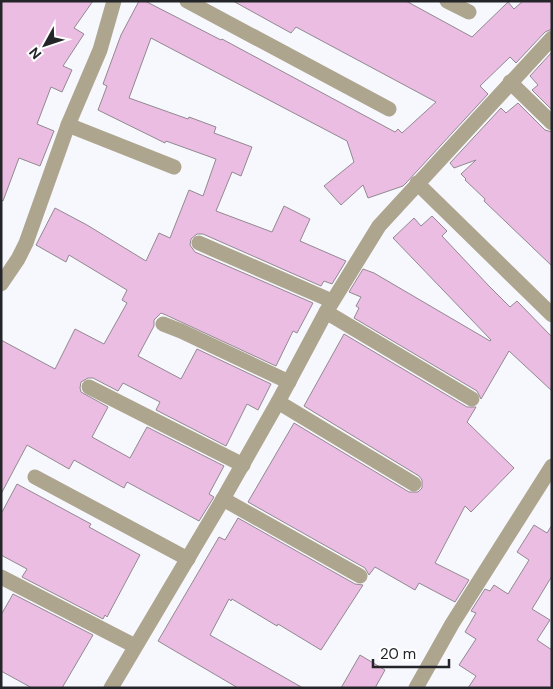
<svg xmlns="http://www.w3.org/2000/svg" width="553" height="689" viewBox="0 0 553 689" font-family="'DM Sans',sans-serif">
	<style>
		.building { fill: #ecbde2; stroke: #928990 }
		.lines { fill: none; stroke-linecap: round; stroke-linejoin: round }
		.street { stroke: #aea58f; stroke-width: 15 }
	</style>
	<rect width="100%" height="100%" fill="#f6f8fe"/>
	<g class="building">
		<path d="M 1,1 L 93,1 L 74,28 L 84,34 L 63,66 L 72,70 L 62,92 L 51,87 L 37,124 L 54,131 L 40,166 L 19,158 L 3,201 L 1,200 Z"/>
		<path d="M 139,1 L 145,1 L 221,40 L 222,39 L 395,132 L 398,129 L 402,133 L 436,102 L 296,27 L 291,33 L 233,1 L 406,1 L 472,37 L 508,2 L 514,9 L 523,1 L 552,1 L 552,29 L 545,32 L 516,63 L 510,57 L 480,86 L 488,94 L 406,183 L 403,186 L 368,198 L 363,185 L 341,205 L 324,186 L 354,162 L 347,141 L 151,38 L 129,98 L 188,119 L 189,117 L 216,127 L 214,133 L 252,147 L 241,176 L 232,172 L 216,211 L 272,232 L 284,206 L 310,219 L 300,241 L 346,261 L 332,284 L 324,281 L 321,286 L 203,234 L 197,234 L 191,239 L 190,245 L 195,252 L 313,303 L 297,333 L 293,331 L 276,366 L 166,315 L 161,313 L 154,320 L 154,326 L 138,356 L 181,379 L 197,349 L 271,384 L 258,410 L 247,404 L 226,446 L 156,410 L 160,402 L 123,383 L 118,391 L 93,378 L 88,378 L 81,382 L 80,388 L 81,392 L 108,407 L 92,437 L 130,458 L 147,427 L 224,466 L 209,494 L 214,497 L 199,521 L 127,482 L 124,488 L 74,460 L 69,469 L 27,445 L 1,494 L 1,340 L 55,369 L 75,329 L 104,344 L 127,303 L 122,300 L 127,290 L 69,255 L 66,262 L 36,245 L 55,208 L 87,225 L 146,261 L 159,233 L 170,238 L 189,190 L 203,196 L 216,159 L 166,141 L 165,143 L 98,110 L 107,86 L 103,84 L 121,35 Z"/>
		<path d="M 552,52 L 552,110 L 532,90 L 538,85 L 530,76 Z"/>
		<path d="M 518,103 L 545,130 L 552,132 L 552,266 L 484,201 L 485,199 L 465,180 L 466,179 L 461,174 L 476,160 L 454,168 L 450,163 L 501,108 L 506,113 Z"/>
		<path d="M 432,216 L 447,231 L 442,236 L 489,286 L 510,307 L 517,301 L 552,337 L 552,391 L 509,351 L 481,399 L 477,391 L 354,318 L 359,308 L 356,306 L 361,297 L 349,292 L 363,269 L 374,273 L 490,341 L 491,340 L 393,238 L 414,218 L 421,226 Z"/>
		<path d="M 344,334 L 467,407 L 476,407 L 467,422 L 514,468 L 471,512 L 465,506 L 435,563 L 469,580 L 455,602 L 419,583 L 415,590 L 375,567 L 369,575 L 365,568 L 248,502 L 294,423 L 409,492 L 418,492 L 422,488 L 422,480 L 419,476 L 304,406 Z"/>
		<path d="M 17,484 L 91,524 L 89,527 L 140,555 L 107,617 L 105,615 L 103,619 L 22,577 L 27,569 L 1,555 L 1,514 Z"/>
		<path d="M 238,518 L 355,584 L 363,585 L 321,650 L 278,624 L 277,626 L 232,599 L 231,601 L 229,599 L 210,635 L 303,688 L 238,688 L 158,641 L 219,537 L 225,540 Z"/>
		<path d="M 534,525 L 547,533 L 552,525 L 552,576 L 532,609 L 550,620 L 537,640 L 552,650 L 552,688 L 468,688 L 476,676 L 459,665 L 476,639 L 465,632 L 476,613 L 471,611 L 485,589 L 490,591 L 494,585 L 508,594 L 529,560 L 517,552 Z"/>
		<path d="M 13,594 L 93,635 L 62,688 L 32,688 L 1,671 L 1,615 Z"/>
		<path d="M 360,655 L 385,670 L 375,688 L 341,688 Z"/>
	</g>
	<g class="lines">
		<g class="street">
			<path d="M 187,1 L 389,109"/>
			<path d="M 447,1 L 469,12"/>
			<path d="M 510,82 L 552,123"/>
			<path d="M 68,125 L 174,167"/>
			<path d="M 417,183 L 552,315"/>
			<path d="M 199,243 L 332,301"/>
			<path d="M 1,284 L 18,259 L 26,243 L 68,125 L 100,50 L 114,1"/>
			<path d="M 326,312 L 472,399"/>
			<path d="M 163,324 L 181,331 L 289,382"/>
			<path d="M 89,387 L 243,465"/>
			<path d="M 278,402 L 414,484"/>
			<path d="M 35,477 L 188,559"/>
			<path d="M 223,499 L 360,576"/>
			<path d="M 1,577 L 135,646"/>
			<path d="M 111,688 L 223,499 L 278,402 L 326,312 L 379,226 L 552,38"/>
			<path d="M 416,688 L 452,624 L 552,466"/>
		</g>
	</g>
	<rect width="553" height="689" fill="none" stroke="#242529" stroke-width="5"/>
	<g transform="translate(45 45) rotate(230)" stroke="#ffffff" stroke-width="4" paint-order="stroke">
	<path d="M0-4L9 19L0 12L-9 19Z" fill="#242529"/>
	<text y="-8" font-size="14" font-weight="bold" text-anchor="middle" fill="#242529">N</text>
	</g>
	<path d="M373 659v8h76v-8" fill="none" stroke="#242529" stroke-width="2.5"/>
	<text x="380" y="659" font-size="15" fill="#242529" stroke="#ffffff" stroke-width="4" paint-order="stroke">20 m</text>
</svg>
